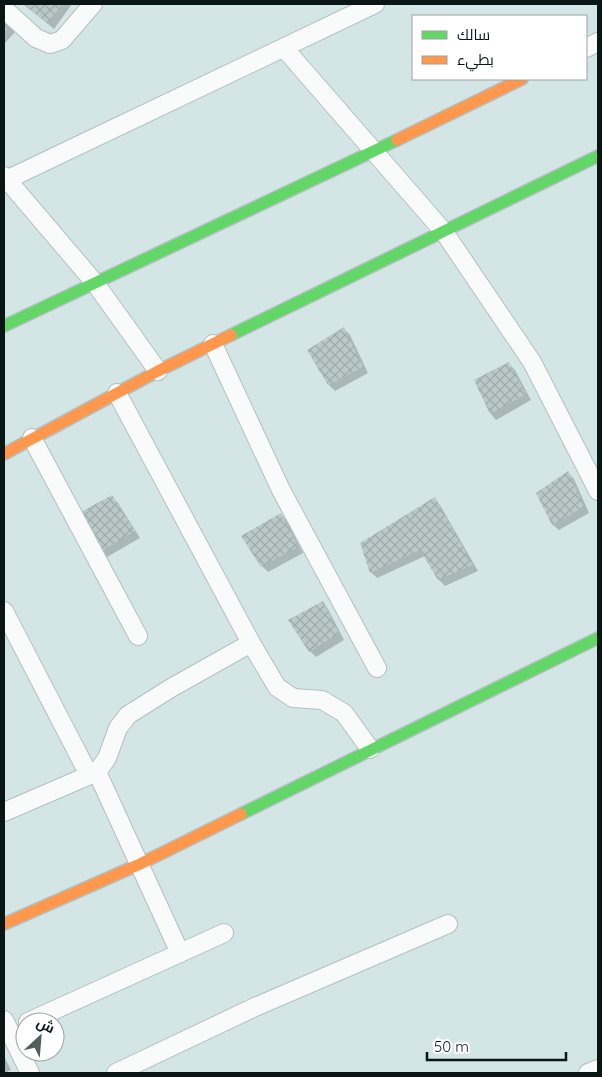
<svg xmlns="http://www.w3.org/2000/svg" width="602" height="1077" viewBox="0 0 602 1077" font-family="Quicksand,Cairo,sans-serif">
	<style>
		.shadow { fill: #0003 }
		.building { fill: url(#building-cross-hatch) }
		.lines { fill: none; stroke-linecap: round; stroke-linejoin: round }
		.street-casing { stroke: #b2c0c0; stroke-width: 20 }
		.fast-casing { stroke: #b2c0c0; stroke-width: 14 }
		.slow-casing { stroke: #b2c0c0; stroke-width: 14 }
		.street { stroke: #f9fbfb; stroke-width: 18 }
		.fast { stroke: #63d668; stroke-width: 11 }
		.slow { stroke: #ff974d; stroke-width: 11 }
	</style>
	<defs>
		<pattern id="building-cross-hatch" width="8" height="8" patternUnits="userSpaceOnUse" patternTransform="scale(1.25)"><rect width="8" height="8" fill="#bac8c8"/><path d="M0 0l8 8M0 8l8-8" fill="none" stroke="#9fabab"/></pattern>
	</defs>
	<rect width="100%" height="100%" fill="#d4e5e5"/>
	<g class="shadow">
		<path d="M 24,4 L 72,4 L 54,29 Z"/>
		<path d="M 4,21 L 15,32 L 4,44 Z"/>
		<path d="M 344,329 L 350,335 L 368,373 L 335,391 L 329,385 L 309,350 Z"/>
		<path d="M 509,364 L 515,370 L 531,400 L 496,420 L 491,414 L 476,381 Z"/>
		<path d="M 568,473 L 574,479 L 589,513 L 559,530 L 553,525 L 537,494 Z"/>
		<path d="M 112,497 L 118,503 L 140,538 L 107,557 L 101,551 Z"/>
		<path d="M 434,499 L 440,505 L 478,571 L 445,586 L 439,580 L 425,556 L 377,578 L 371,572 Z"/>
		<path d="M 281,515 L 287,521 L 303,553 L 268,572 L 262,566 Z"/>
		<path d="M 323,603 L 328,609 L 344,640 L 316,657 L 310,651 Z"/>
		<path d="M 4,1056 L 11,1070 L 4,1073 Z"/>
	</g>
	<g class="building">
		<path d="M 23,4 L 62,4 L 48,24 Z"/>
		<path d="M 4,19 L 10,25 L 4,32 Z"/>
		<path d="M 344,327 L 363,367 L 328,385 L 307,350 Z"/>
		<path d="M 509,362 L 526,394 L 490,414 L 474,380 Z"/>
		<path d="M 568,471 L 584,507 L 552,525 L 536,493 Z"/>
		<path d="M 112,495 L 135,531 L 100,552 L 79,513 Z"/>
		<path d="M 435,497 L 473,565 L 438,580 L 420,550 L 370,573 L 360,543 Z"/>
		<path d="M 281,513 L 298,547 L 261,567 L 241,536 Z"/>
		<path d="M 323,601 L 339,633 L 309,652 L 288,620 Z"/>
	</g>
	<g class="lines">
		<defs>
			<g id="street">
				<path d="M 4,9 L 36,38 L 50,44 L 62,40 L 93,4"/>
				<path d="M 284,48 L 444,232 L 532,362 L 598,491"/>
				<path d="M 586,48 L 598,42"/>
				<path d="M 4,176 L 95,283 L 158,371"/>
				<path d="M 4,181 L 375,4"/>
				<path d="M 213,344 L 281,490 L 377,668"/>
				<path d="M 117,393 L 251,643 L 277,687 L 293,698 L 322,700 L 344,713 L 370,749"/>
				<path d="M 32,438 L 138,636"/>
				<path d="M 4,611 L 89,775"/>
				<path d="M 97,772 L 180,953"/>
				<path d="M 4,812 L 97,772 L 107,758 L 118,728 L 128,715 L 171,688 L 251,643"/>
				<path d="M 4,1020 L 30,1073"/>
				<path d="M 28,1022 L 224,933"/>
				<path d="M 116,1073 L 255,1007 L 448,924"/>
				<path d="M 588,1073 L 598,1069"/>
			</g>
			<g id="fast">
				<path d="M 4,326 L 397,140"/>
				<path d="M 231,335 L 598,156"/>
				<path d="M 241,814 L 598,638"/>
			</g>
			<g id="slow">
				<path d="M 397,140 L 522,79"/>
				<path d="M 4,454 L 158,371 L 231,335"/>
				<path d="M 4,924 L 140,864 L 241,814"/>
			</g>
		</defs>
		<use href="#street" class="street-casing"/>
		<use href="#fast" class="fast-casing"/>
		<use href="#slow" class="slow-casing"/>
		<use href="#street" class="street"/>
		<use href="#fast" class="fast"/>
		<use href="#slow" class="slow"/>
	</g>
	<rect width="602" height="1077" fill="none" stroke="#0a1616" stroke-width="10"/>
	<rect x="412" y="15" width="175" height="65" fill="#ffffff" stroke="#9da2a2"/>
	<rect x="422" y="31" width="25" height="8" fill="#63d668" stroke="#9da2a2"/>
	<text x="457" y="40" font-size="15" fill="#0a1616">سالك</text>
	<rect x="422" y="56" width="25" height="8" fill="#ff974d" stroke="#9da2a2"/>
	<text x="457" y="65" font-size="15" fill="#0a1616">بطيء</text>
	<g transform="translate(40 1037) rotate(26)"><circle r="24" fill="#ffffff" stroke="#9da2a2"/>
	<path d="M0-4L9 19L0 12L-9 19Z" fill="#515e5e"/>
	<text y="-8" font-size="14" font-weight="bold" text-anchor="middle" fill="#0a1616">ش</text>
	</g>
	<path d="M427 1052v8h139v-8" fill="none" stroke="#0a1616" stroke-width="2.5"/>
	<text x="434" y="1052" font-size="15" fill="#0a1616" stroke="#ffffff" stroke-width="4" paint-order="stroke">50 m</text>
</svg>
